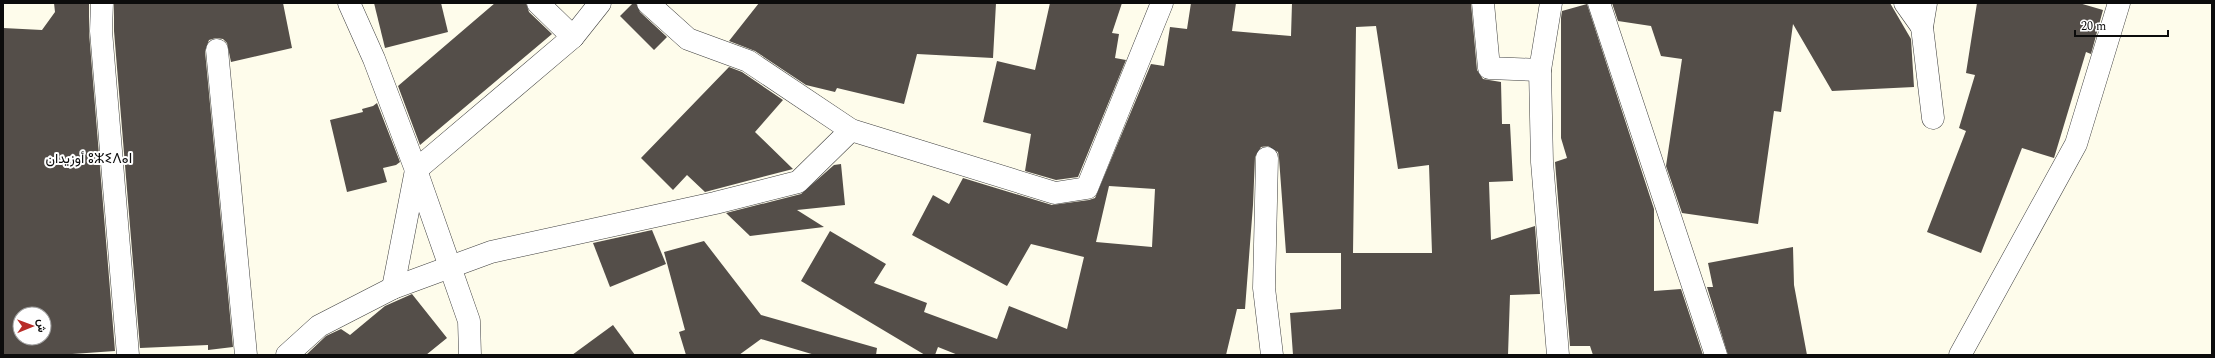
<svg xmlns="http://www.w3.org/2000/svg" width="2215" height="358" viewBox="0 0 2215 358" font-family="Spectral,Vazirmatn,'Noto Sans Tifinagh',serif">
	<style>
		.building { fill: #544e49; fill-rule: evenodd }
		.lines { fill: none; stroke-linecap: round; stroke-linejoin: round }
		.street-casing { stroke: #3f3f3f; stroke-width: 23 }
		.street { stroke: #fff; stroke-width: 22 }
		.labels { text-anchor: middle; stroke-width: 4; stroke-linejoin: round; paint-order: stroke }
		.quarter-label { font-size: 14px; fill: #0c0c0c; stroke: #fff }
	</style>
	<rect width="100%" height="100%" fill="#fefceb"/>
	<g class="building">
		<path d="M 54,3 L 89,3 L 89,32 L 115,351 L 58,355 L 3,355 L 3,28 L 42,30 L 55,12 ZM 20,314 L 44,314 L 44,338 L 20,338 Z"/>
		<path d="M 114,3 L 283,3 L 292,48 L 231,62 L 227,43 L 223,39 L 216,38 L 209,40 L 205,51 L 233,347 L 208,350 L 208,345 L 140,348 L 114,31 Z"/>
		<path d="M 374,3 L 441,3 L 448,32 L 385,48 Z"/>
		<path d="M 495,3 L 526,3 L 529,12 L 552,34 L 420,145 L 398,86 Z"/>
		<path d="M 633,3 L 636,3 L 640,12 L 667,37 L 654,50 L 620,16 Z"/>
		<path d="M 759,3 L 996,3 L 993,58 L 917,54 L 904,104 L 837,88 L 835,92 L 806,85 L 755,51 L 729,41 Z"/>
		<path d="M 1050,3 L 1122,3 L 1112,33 L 1119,34 L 1115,58 L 1126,60 L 1078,177 L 1056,180 L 1025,171 L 1031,134 L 983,122 L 997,61 L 1035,70 Z"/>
		<path d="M 1191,3 L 1236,3 L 1232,31 L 1291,36 L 1292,3 L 1471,3 L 1477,70 L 1483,79 L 1501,82 L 1502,124 L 1510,124 L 1513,181 L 1489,182 L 1491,240 L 1535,226 L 1540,294 L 1510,295 L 1508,355 L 1293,355 L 1290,313 L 1341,309 L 1341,253 L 1286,253 L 1279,158 L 1278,152 L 1268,146 L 1261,147 L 1255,157 L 1253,205 L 1245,309 L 1237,309 L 1226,355 L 958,355 L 938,347 L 935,355 L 925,355 L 801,281 L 830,231 L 886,264 L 874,283 L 927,303 L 924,312 L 997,339 L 1009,306 L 1067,329 L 1084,257 L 1031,244 L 1007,286 L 912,235 L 933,195 L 949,204 L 963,178 L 1052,205 L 1089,200 L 1095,198 L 1151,64 L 1164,66 L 1170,27 L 1187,29 ZM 1376,26 L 1398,169 L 1429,165 L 1432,253 L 1353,253 L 1356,27 ZM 1109,186 L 1155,189 L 1152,247 L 1096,242 Z"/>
		<path d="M 1612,3 L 1890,3 L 1911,39 L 1914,87 L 1832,91 L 1793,24 L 1781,112 L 1774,111 L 1758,224 L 1682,213 L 1666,166 L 1682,59 L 1661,56 L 1651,26 L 1618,21 Z"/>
		<path d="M 1977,3 L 2079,3 L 2103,10 L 2091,54 L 2086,52 L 2054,158 L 2022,148 L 1981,253 L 1927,232 L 1966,131 L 1959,128 L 1975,75 L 1966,73 Z"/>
		<path d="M 1587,4 L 1654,209 L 1654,291 L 1681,289 L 1703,355 L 1593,355 L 1590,346 L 1570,346 L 1555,162 L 1567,158 L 1561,138 L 1561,18 L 1562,11 Z"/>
		<path d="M 729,67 L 742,72 L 783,100 L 755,132 L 793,169 L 705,192 L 687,175 L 673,190 L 641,158 Z"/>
		<path d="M 377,103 L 400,162 L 396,165 L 383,168 L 387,182 L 347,192 L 330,120 L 363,112 L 362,109 L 373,106 Z"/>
		<path d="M 841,164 L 845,205 L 797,210 L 824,227 L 750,236 L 726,213 L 801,194 L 834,165 Z"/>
		<path d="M 652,230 L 666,264 L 610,287 L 593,243 Z"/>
		<path d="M 704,241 L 761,315 L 877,348 L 876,355 L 815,355 L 761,339 L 739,355 L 686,355 L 679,332 L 685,330 L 664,252 Z"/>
		<path d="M 1793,247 L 1794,285 L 1807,355 L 1728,355 L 1707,287 L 1713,287 L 1708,263 Z"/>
		<path d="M 412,294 L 447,338 L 426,355 L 306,355 L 326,336 L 341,329 L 350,335 L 385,306 Z"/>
		<path d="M 613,325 L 635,355 L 572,355 Z"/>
	</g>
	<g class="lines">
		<defs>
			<g id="street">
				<path d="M 102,3 L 101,31 L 128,355"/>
				<path d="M 349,3 L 374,59 L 416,170 L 469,321 L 470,355"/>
				<path d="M 538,3 L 573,37"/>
				<path d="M 648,3 L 688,39 L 748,61 L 851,130 L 1055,193 L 1087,188 L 1162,3"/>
				<path d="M 1483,3 L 1489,68 L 1540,70"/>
				<path d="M 1551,3 L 1540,70 L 1542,162 L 1558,355"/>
				<path d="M 1599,3 L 1716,355"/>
				<path d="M 1905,3 L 1922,27"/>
				<path d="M 1926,3 L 1922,27 L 1933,118"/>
				<path d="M 217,50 L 246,355"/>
				<path d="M 1267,158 L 1264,288 L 1272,355"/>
				<path d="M 393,288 L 416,170 L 573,37 L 600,3"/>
				<path d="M 287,355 L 319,326 L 393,288 L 491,252 L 715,203 L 798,182 L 851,130"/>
				<path d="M 1960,355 L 2076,144 L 2119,3"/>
			</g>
		</defs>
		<use href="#street" class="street-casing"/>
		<use href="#street" class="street"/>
	</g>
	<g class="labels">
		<g class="quarter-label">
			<text x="89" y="163">أوزيدان ⵓⵣⵉⴷⴰⵏ</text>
		</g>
	</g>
	<rect width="2215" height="358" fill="none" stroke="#0c0c0c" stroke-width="8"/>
	<g transform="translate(32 326) rotate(89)"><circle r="19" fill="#ffffff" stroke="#9e9e9e"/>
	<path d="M0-3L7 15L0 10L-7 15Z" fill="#b82d28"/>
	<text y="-6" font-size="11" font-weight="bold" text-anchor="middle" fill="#0c0c0c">ش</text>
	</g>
	<path d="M2075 30v6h93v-6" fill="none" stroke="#0c0c0c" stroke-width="2"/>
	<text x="2081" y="30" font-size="12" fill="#0c0c0c" stroke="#ffffff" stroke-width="3" paint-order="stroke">20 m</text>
</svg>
